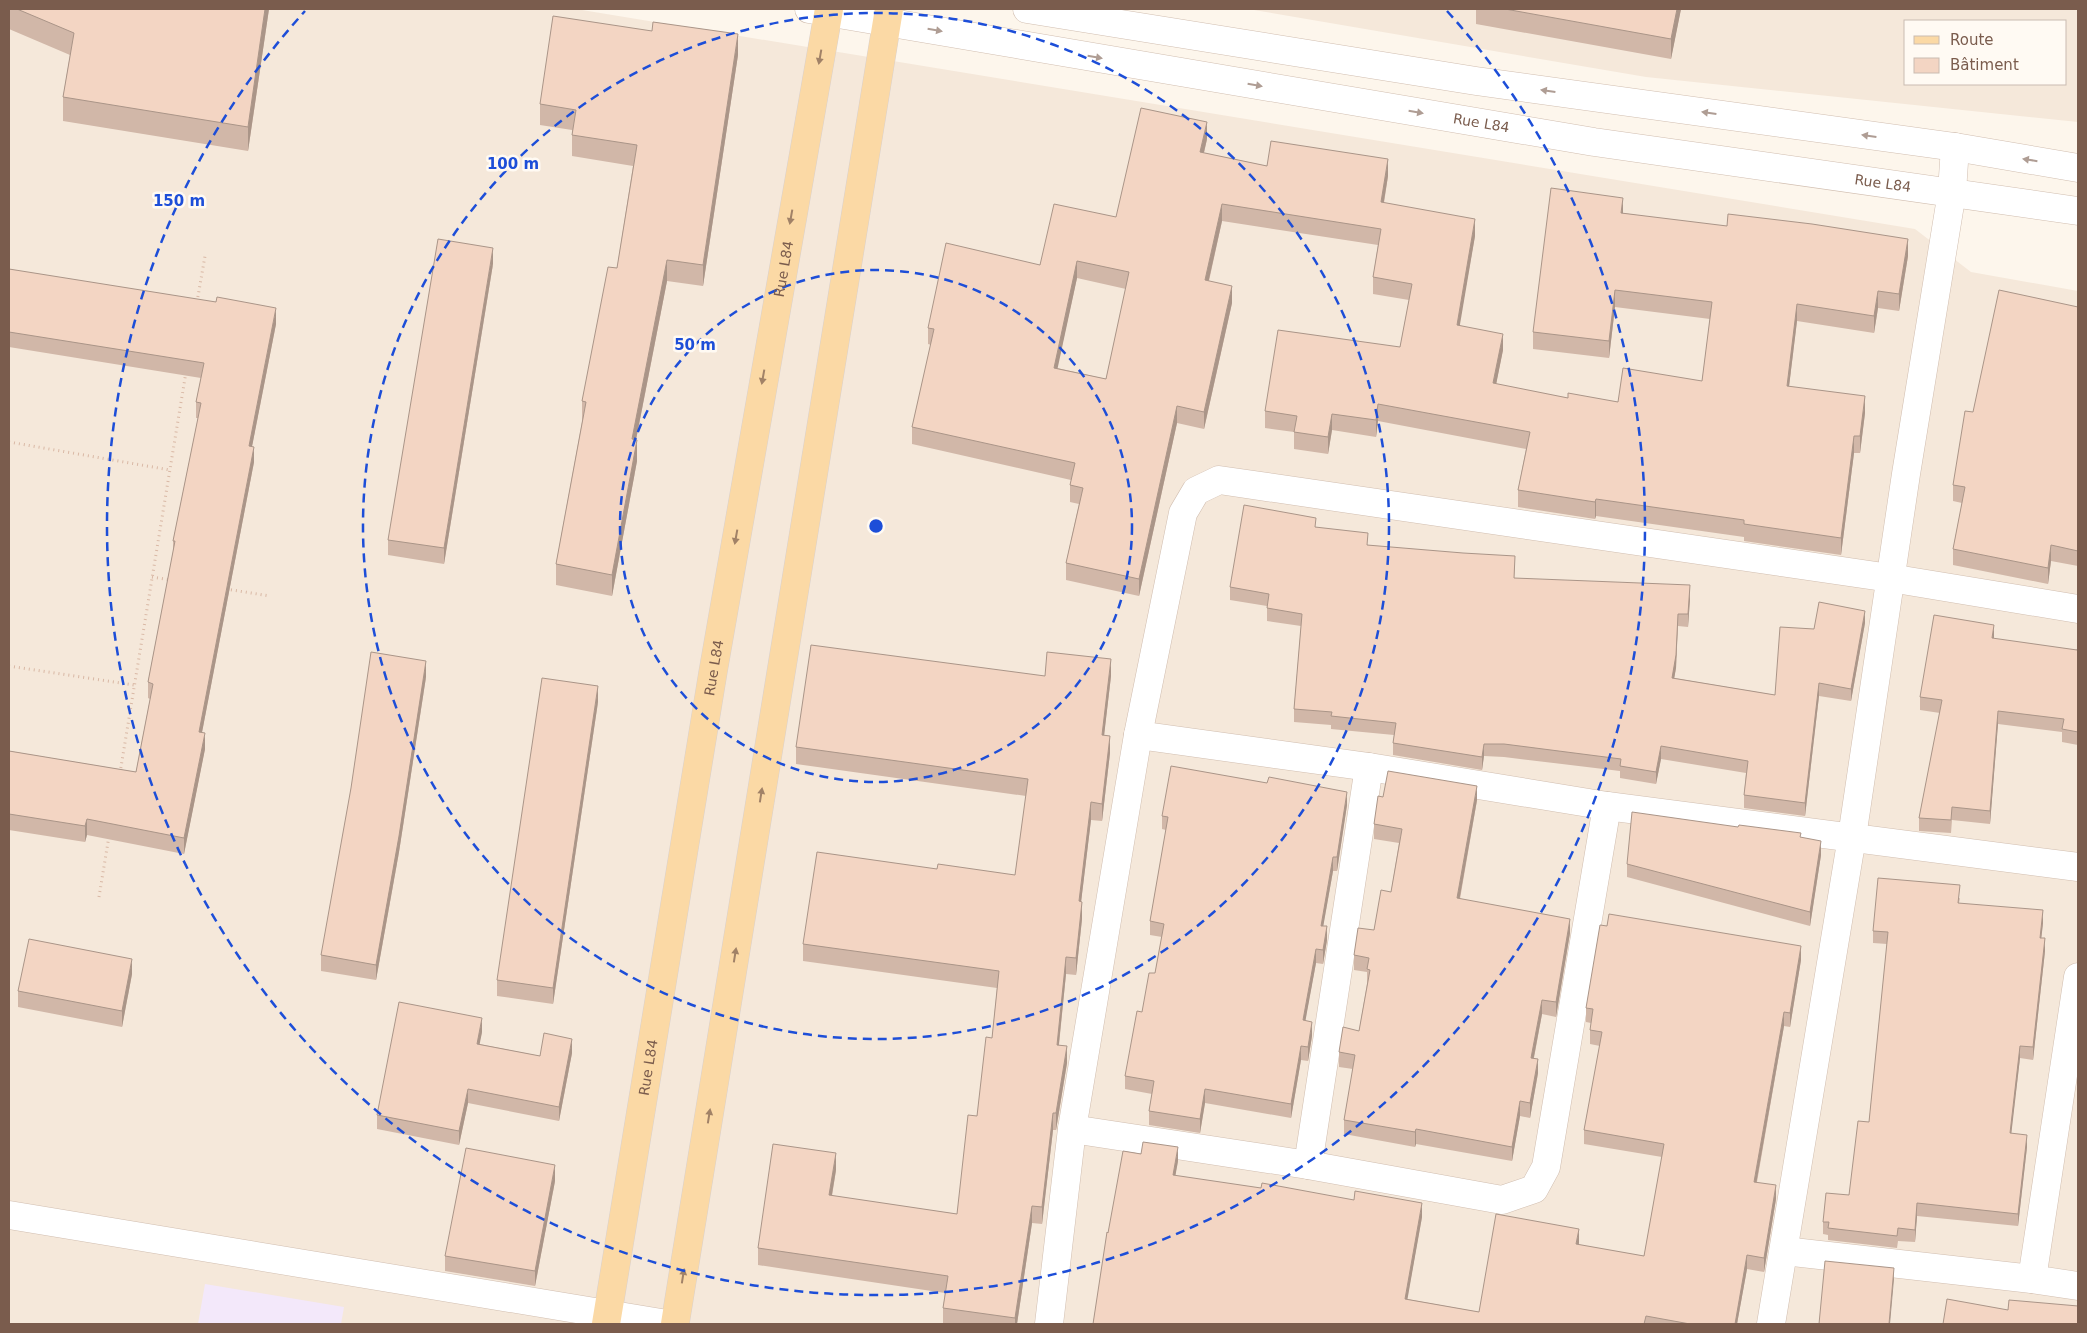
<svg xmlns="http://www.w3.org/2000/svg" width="2087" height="1333" viewBox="0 0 2087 1333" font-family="'DejaVu Sans',sans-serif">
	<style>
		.residential { fill: #f5e8da; fill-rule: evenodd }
		.education { fill: #f3e8fa }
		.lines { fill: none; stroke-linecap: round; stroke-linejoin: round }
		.minor-casing { stroke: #d1beb0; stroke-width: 29 }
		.major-casing { stroke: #dad1cd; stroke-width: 29 }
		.path { stroke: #d9b8a5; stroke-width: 3; stroke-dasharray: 1 4; stroke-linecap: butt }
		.minor { stroke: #fff; stroke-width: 28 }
		.major { stroke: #fbd9a5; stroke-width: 28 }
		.wall { fill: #d1b7a8; fill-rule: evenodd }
		.shaded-wall { fill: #aa9588 }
		.building { fill: #f3d5c3; stroke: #aa9588; fill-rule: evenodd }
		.oneway { fill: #af9d94 }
		.oneway2 { fill: #a18267 }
		.ring { fill: none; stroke: #1d4ed8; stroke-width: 2.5; stroke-dasharray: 9 6 }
		.labels { text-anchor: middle; stroke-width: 5; stroke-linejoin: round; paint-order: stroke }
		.street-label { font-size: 14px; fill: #7a5c4d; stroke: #fffaf3 }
		.centre { fill: #1d4ed8; stroke: #fffaf3; stroke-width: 2.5 }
		.ring-label { font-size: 15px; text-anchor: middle; font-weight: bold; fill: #1d4ed8; stroke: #fffaf3; stroke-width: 5; stroke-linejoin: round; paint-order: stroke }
	</style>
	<rect width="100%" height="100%" fill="#fdf6ec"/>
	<g class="residential">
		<path d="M 9,9 L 576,9 L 1915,229 L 1971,272 L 2078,291 L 2078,1324 L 9,1324 Z"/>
		<path d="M 1248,9 L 2078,9 L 2078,122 L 1646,77 ZM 1906,21 L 2066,21 L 2066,84 L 1906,84 Z"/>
	</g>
	<path class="education" d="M 205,1284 L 344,1307 L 341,1324 L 198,1324 Z"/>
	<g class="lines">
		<defs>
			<g id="minor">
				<path id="s1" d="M 809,9 L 1594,142 L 2078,211"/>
				<path d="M 1027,9 L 1476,81 L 1955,147 L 2078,168"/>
				<path d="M 1138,735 L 1369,767 L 1607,806 L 2078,867"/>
				<path d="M 2078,977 L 2032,1279 L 2078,1286"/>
				<path d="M 1072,1129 L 1308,1165 L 1502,1200 L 1534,1189 L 1546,1167 L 1607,806"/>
				<path d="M 1308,1165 L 1369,767"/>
				<path d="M 9,1215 L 667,1324"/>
				<path d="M 1784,1251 L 2032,1279"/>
				<path d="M 1049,1324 L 1072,1129 L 1138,735 L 1183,513 L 1196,491 L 1219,480 L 1890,578 L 2078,609"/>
				<path d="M 1771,1324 L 1852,837 L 1906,474 L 1952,192 L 1955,147"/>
			</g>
			<g id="major">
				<path id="s2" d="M 606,1324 L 713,672 L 829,9"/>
				<path d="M 675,1324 L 889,9"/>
			</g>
		</defs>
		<use href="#minor" class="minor-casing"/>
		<use href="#major" class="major-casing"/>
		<g class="path">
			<path d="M 197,302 L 205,256"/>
			<path d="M 9,442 L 170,470"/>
			<path d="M 152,577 L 171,580"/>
			<path d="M 226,589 L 270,596"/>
			<path d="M 9,666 L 134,685"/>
			<path d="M 120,773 L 186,372"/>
			<path d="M 99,897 L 109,836"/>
		</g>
		<use href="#minor" class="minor"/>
		<use href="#major" class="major"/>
	</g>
	<g class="wall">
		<path d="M 9,9 L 269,9 L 248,151 L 63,121 L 63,97 L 70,55 L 9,29 Z"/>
		<path d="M 1476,9 L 1681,9 L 1671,59 L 1476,24 Z"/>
		<path d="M 738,55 L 703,286 L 667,281 L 636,440 L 637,461 L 612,596 L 556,585 L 556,564 L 582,422 L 582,401 L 617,268 L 633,166 L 572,156 L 572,130 L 540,125 L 540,104 Z"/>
		<path d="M 1207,139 L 1204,153 L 1267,166 L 1388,176 L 1384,203 L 1475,236 L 1459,325 L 1503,350 L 1496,384 L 1568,398 L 1618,402 L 1702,381 L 1710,319 L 1615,307 L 1609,358 L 1533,349 L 1533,332 L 1623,213 L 1908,256 L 1899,311 L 1878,308 L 1874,333 L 1797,321 L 1789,386 L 1865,413 L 1860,453 L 1854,453 L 1841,555 L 1744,541 L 1744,537 L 1596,516 L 1595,519 L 1518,507 L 1518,490 L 1526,449 L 1378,421 L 1376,437 L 1332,430 L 1328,454 L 1294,449 L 1294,432 L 1265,428 L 1265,411 L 1400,347 L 1409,300 L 1373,294 L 1373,277 L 1378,245 L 1222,221 L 1209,281 L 1232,303 L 1204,429 L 1177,423 L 1139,596 L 1066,580 L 1066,563 L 1079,504 L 1070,502 L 1070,485 L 1071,480 L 912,444 L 912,427 L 931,345 L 928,344 L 928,328 L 1040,265 L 1116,217 ZM 1077,278 L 1126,289 L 1106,379 L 1057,368 Z"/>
		<path d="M 493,264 L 444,564 L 388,555 L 388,540 Z"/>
		<path d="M 9,269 L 276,324 L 252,446 L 254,462 L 202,732 L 205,749 L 184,854 L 87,835 L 85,842 L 9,830 L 9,751 L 136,772 L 150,699 L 148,698 L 148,682 L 173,552 L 173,541 L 198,418 L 196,418 L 196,402 L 201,378 L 9,347 Z"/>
		<path d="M 2078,307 L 2078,566 L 2051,561 L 2048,584 L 1953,565 L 1953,549 L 1962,503 L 1953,501 L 1953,485 L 1973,412 Z"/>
		<path d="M 1316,527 L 1368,545 L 1515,568 L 1514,578 L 1690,598 L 1688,627 L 1678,626 L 1676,668 L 1674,678 L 1775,695 L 1814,629 L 1865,623 L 1851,701 L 1819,696 L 1805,816 L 1744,808 L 1744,795 L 1746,773 L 1661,759 L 1656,784 L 1620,778 L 1620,771 L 1504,757 L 1484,756 L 1482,770 L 1393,755 L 1393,743 L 1394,735 L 1331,729 L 1331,725 L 1294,722 L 1294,709 L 1301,626 L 1267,621 L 1267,606 L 1230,600 L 1230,587 Z"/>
		<path d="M 1994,639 L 2077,650 L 2078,647 L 2078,745 L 2062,742 L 2062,732 L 1998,724 L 1990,824 L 1952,820 L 1951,833 L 1919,831 L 1919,818 L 1940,713 L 1920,710 L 1920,697 Z"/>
		<path d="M 1045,676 L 1111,676 L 1104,736 L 1110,753 L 1102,821 L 1091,820 L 1081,902 L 1082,919 L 1076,975 L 1066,974 L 1059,1045 L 1067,1063 L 1056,1130 L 1053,1130 L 1042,1224 L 1032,1223 L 1017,1324 L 943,1324 L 943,1308 L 945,1293 L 758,1265 L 758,1248 L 836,1170 L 832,1196 L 957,1214 L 977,1116 L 992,1038 L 997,988 L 803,961 L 803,944 L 937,869 L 1015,875 L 1026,796 L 796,764 L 796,747 Z"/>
		<path d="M 426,677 L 399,852 L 376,980 L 321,971 L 321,955 Z"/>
		<path d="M 598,702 L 553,1004 L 497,996 L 497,980 Z"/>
		<path d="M 1383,797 L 1477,800 L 1460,899 L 1570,933 L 1556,1017 L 1542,1014 L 1534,1058 L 1538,1073 L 1530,1118 L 1520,1116 L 1512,1161 L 1416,1144 L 1415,1147 L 1344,1134 L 1344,1120 L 1353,1069 L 1339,1067 L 1339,1052 L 1359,1031 L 1367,984 L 1367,972 L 1354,970 L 1354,955 L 1374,930 L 1391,892 L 1399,843 L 1374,839 L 1374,824 Z"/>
		<path d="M 1347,805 L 1337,871 L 1333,871 L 1323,926 L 1327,940 L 1323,964 L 1316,963 L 1305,1021 L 1312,1036 L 1308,1061 L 1301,1060 L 1291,1118 L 1205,1103 L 1200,1133 L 1149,1125 L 1149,1111 L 1152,1094 L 1125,1089 L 1125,1076 L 1142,1012 L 1155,973 L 1162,937 L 1150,935 L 1150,921 L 1166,830 L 1162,829 L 1162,816 Z"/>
		<path d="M 1801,837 L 1821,855 L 1810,926 L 1627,877 L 1627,864 Z"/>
		<path d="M 1960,898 L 1959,903 L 2043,923 L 2041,938 L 2045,951 L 2033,1060 L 2020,1058 L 2011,1133 L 2027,1147 L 2018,1226 L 1917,1216 L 1915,1242 L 1898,1241 L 1897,1248 L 1828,1240 L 1828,1235 L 1823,1234 L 1823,1222 L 1849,1195 L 1869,1122 L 1887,944 L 1873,943 L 1873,931 Z"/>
		<path d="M 1801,960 L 1790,1027 L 1784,1026 L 1757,1182 L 1776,1199 L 1764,1272 L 1747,1269 L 1737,1324 L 1093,1324 L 1108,1233 L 1178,1161 L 1175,1176 L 1422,1217 L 1407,1299 L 1479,1312 L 1579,1243 L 1578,1245 L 1644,1256 L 1662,1157 L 1584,1144 L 1584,1130 L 1600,1046 L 1590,1044 L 1590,1030 L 1591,1023 L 1586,1022 L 1586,1008 Z"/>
		<path d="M 132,974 L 122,1027 L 18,1007 L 18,991 Z"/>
		<path d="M 482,1032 L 479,1044 L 540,1056 L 572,1053 L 559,1121 L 468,1103 L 459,1145 L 377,1129 L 377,1115 Z"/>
		<path d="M 555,1181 L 535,1286 L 445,1271 L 445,1256 Z"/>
	</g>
	<g class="shaded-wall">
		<path d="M 265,9 L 269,9 L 248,151 L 248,127 Z"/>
		<path d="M 1677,9 L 1681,9 L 1671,59 L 1671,39 Z"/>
		<path d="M 738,34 L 738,55 L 703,286 L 703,265 Z"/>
		<path d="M 1207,122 L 1207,139 L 1200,169 L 1200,152 Z"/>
		<path d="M 1388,159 L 1388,176 L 1381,219 L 1381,202 Z"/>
		<path d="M 1623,198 L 1623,215 L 1621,213 Z"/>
		<path d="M 1222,204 L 1222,221 L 1205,297 L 1205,280 Z"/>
		<path d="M 1475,219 L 1475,236 L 1457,342 L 1457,325 Z"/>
		<path d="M 1908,239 L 1908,256 L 1899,311 L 1899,294 Z"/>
		<path d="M 493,248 L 493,264 L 444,564 L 444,548 Z"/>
		<path d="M 667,260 L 667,281 L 632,460 L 632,439 Z"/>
		<path d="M 1077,261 L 1077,278 L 1054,385 L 1054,368 Z"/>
		<path d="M 1232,286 L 1232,303 L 1204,429 L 1204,412 Z"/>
		<path d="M 1615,290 L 1615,307 L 1609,358 L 1609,341 Z"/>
		<path d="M 1878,291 L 1878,308 L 1874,333 L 1874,316 Z"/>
		<path d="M 1797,304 L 1797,321 L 1787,403 L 1787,386 Z"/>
		<path d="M 276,308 L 276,324 L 249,462 L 249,446 Z"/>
		<path d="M 1503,334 L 1503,350 L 1493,400 L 1493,383 Z"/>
		<path d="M 1865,396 L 1865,413 L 1860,453 L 1860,436 Z"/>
		<path d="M 1378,404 L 1378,421 L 1376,437 L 1376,420 Z"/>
		<path d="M 1177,406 L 1177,423 L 1139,596 L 1139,579 Z"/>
		<path d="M 1332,414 L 1332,430 L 1328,454 L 1328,437 Z"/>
		<path d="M 1854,436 L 1854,453 L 1841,555 L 1841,538 Z"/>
		<path d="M 637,440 L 637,461 L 612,596 L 612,575 Z"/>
		<path d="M 254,447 L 254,462 L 199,748 L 199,732 Z"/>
		<path d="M 1596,499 L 1596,516 L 1595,519 L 1595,502 Z"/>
		<path d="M 2051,545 L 2051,561 L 2048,584 L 2048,568 Z"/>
		<path d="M 1690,585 L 1690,598 L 1688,627 L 1688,614 Z"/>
		<path d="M 1865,611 L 1865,623 L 1851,701 L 1851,689 Z"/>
		<path d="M 1678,614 L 1676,668 L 1672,691 L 1672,678 Z"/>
		<path d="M 1994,625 L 1994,638 L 1992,638 Z"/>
		<path d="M 1111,659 L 1111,676 L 1102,753 L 1102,735 Z"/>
		<path d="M 426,661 L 426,677 L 399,852 L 376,980 L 376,965 Z"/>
		<path d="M 1819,683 L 1819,696 L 1805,816 L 1805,803 Z"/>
		<path d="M 598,686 L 598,702 L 553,1004 L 553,988 Z"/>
		<path d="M 1998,711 L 1998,724 L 1990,824 L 1990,811 Z"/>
		<path d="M 205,733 L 205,749 L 184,854 L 184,838 Z"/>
		<path d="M 1110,736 L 1110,753 L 1102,821 L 1102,804 Z"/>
		<path d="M 1484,744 L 1484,756 L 1482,770 L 1482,757 Z"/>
		<path d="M 1661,746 L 1661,759 L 1656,784 L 1656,772 Z"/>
		<path d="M 1477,786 L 1477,800 L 1457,913 L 1457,898 Z"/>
		<path d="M 1347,792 L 1347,805 L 1337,871 L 1337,857 Z"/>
		<path d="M 1091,802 L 1091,820 L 1079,919 L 1079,901 Z"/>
		<path d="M 87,819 L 87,835 L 85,842 L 85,826 Z"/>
		<path d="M 1821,841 L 1821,855 L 1810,926 L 1810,912 Z"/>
		<path d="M 1333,857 L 1333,871 L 1321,939 L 1321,926 Z"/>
		<path d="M 1082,902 L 1082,919 L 1076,975 L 1076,958 Z"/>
		<path d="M 2043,910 L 2043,923 L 2040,950 L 2040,938 Z"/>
		<path d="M 1570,919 L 1570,933 L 1556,1017 L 1556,1002 Z"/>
		<path d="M 1327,926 L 1327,940 L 1323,964 L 1323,950 Z"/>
		<path d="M 2045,938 L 2045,951 L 2033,1060 L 2033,1047 Z"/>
		<path d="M 1801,946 L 1801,960 L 1790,1027 L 1790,1013 Z"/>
		<path d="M 1316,949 L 1316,963 L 1303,1034 L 1303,1020 Z"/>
		<path d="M 1066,957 L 1066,974 L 1057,1062 L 1057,1045 Z"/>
		<path d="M 132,959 L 132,974 L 122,1027 L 122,1011 Z"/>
		<path d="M 1542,1000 L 1542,1014 L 1531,1072 L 1531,1058 Z"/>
		<path d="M 1784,1012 L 1784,1026 L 1754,1196 L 1754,1182 Z"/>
		<path d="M 482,1018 L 482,1032 L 477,1058 L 477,1044 Z"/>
		<path d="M 1312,1022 L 1312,1036 L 1308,1061 L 1308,1047 Z"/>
		<path d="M 572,1039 L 572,1053 L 559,1121 L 559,1107 Z"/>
		<path d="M 1067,1046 L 1067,1063 L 1056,1130 L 1056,1113 Z"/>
		<path d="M 1301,1046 L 1301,1060 L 1291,1118 L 1291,1104 Z"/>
		<path d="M 2020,1046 L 2020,1058 L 2010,1145 L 2010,1133 Z"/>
		<path d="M 1538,1059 L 1538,1073 L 1530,1118 L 1530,1103 Z"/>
		<path d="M 468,1089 L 468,1103 L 459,1145 L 459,1131 Z"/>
		<path d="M 1205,1089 L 1205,1103 L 1200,1133 L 1200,1119 Z"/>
		<path d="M 1520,1101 L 1520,1116 L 1512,1161 L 1512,1147 Z"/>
		<path d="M 1053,1113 L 1053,1130 L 1042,1224 L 1042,1207 Z"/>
		<path d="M 1416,1129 L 1416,1144 L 1415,1147 L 1415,1132 Z"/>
		<path d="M 2027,1135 L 2027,1147 L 2018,1226 L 2018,1214 Z"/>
		<path d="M 1178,1147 L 1178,1161 L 1173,1189 L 1173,1175 Z"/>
		<path d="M 836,1153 L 836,1170 L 829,1212 L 829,1195 Z"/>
		<path d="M 555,1165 L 555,1181 L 535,1286 L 535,1271 Z"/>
		<path d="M 1776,1185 L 1776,1199 L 1764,1272 L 1764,1258 Z"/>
		<path d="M 1422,1203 L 1422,1217 L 1405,1313 L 1405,1299 Z"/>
		<path d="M 1917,1203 L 1917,1216 L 1915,1242 L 1915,1230 Z"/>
		<path d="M 1032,1206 L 1032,1223 L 1017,1324 L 1015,1324 L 1015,1318 Z"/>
		<path d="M 1579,1229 L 1579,1243 L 1576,1258 L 1576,1244 Z"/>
		<path d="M 1747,1255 L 1747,1269 L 1737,1324 L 1735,1324 Z"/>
		<path d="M 1894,1268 L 1894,1279 L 1890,1324 L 1889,1324 Z"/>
	</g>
	<g class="building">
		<path d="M 17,9 L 265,9 L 248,127 L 63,97 L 74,33 Z"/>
		<path d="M 1505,9 L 1677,9 L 1671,39 Z"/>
		<path d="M 553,16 L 652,31 L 653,22 L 738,34 L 703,265 L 667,260 L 632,439 L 637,440 L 612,575 L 556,564 L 586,402 L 582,401 L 608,267 L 617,268 L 637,145 L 572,135 L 576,110 L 540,104 Z"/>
		<path d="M 1141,108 L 1207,122 L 1200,152 L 1267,166 L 1271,141 L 1388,159 L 1381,202 L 1475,219 L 1457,325 L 1503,334 L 1493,383 L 1568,398 L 1568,393 L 1618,402 L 1623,368 L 1702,381 L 1712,302 L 1615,290 L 1609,341 L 1533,332 L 1551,188 L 1623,198 L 1621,213 L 1727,226 L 1728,214 L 1812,224 L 1908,239 L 1899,294 L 1878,291 L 1874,316 L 1797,304 L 1787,386 L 1865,396 L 1860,436 L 1854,436 L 1841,538 L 1744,524 L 1744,520 L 1596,499 L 1595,502 L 1518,490 L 1530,432 L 1378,404 L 1376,420 L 1332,414 L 1328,437 L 1294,432 L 1297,416 L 1265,411 L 1278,330 L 1400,347 L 1412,284 L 1373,277 L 1381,229 L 1222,204 L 1205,280 L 1232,286 L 1204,412 L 1177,406 L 1139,579 L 1066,563 L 1083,488 L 1070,485 L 1075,463 L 912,427 L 934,329 L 928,328 L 946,243 L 1040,265 L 1054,204 L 1116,217 ZM 1077,261 L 1129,272 L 1106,379 L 1054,368 Z"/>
		<path d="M 438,239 L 493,248 L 444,548 L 388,540 Z"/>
		<path d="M 9,269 L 216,302 L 217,297 L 276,308 L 249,446 L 254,447 L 199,732 L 205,733 L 184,838 L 87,819 L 85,826 L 9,814 L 9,751 L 136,772 L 153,684 L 148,682 L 175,541 L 173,541 L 201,403 L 196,402 L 204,363 L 9,332 Z"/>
		<path d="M 1999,290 L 2078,307 L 2078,551 L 2051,545 L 2048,568 L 1953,549 L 1965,487 L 1953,485 L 1965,411 L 1973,412 Z"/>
		<path d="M 1244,505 L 1316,518 L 1315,527 L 1368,533 L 1367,545 L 1463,553 L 1515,556 L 1514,578 L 1690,585 L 1688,614 L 1678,614 L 1676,655 L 1672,678 L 1775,695 L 1780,627 L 1814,629 L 1819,602 L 1865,611 L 1851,689 L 1819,683 L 1805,803 L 1744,795 L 1748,761 L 1661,746 L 1656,772 L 1620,766 L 1621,759 L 1504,744 L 1484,744 L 1482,757 L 1393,743 L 1396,723 L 1331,716 L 1332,712 L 1294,709 L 1302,614 L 1267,608 L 1269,594 L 1230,587 Z"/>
		<path d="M 1934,615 L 1994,625 L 1992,638 L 2077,650 L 2078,647 L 2078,732 L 2062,729 L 2064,719 L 1998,711 L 1990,811 L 1952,807 L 1951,820 L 1919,818 L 1942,700 L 1920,697 Z"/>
		<path d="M 811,645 L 1045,676 L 1047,652 L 1111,659 L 1102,735 L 1110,736 L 1102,804 L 1091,802 L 1079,901 L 1082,902 L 1076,958 L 1066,957 L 1057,1045 L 1067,1046 L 1056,1113 L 1053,1113 L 1042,1207 L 1032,1206 L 1015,1318 L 943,1308 L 948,1276 L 758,1248 L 773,1144 L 836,1153 L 829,1195 L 957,1214 L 968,1115 L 977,1116 L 986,1037 L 992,1038 L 999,971 L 803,944 L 817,852 L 937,869 L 938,864 L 1015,875 L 1028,779 L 796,747 Z"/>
		<path d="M 371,652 L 426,661 L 399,836 L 376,965 L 321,955 L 351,788 Z"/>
		<path d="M 542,678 L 598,686 L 553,988 L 497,980 Z"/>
		<path d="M 1171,766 L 1267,783 L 1269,777 L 1347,792 L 1337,857 L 1333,857 L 1321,926 L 1327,926 L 1323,950 L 1316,949 L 1303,1020 L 1312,1022 L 1308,1047 L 1301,1046 L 1291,1104 L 1205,1089 L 1200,1119 L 1149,1111 L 1154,1081 L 1125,1076 L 1137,1011 L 1142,1012 L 1149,973 L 1155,973 L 1164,924 L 1150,921 L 1168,817 L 1162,816 Z"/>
		<path d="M 1388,771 L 1477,786 L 1457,898 L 1570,919 L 1556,1002 L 1542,1000 L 1531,1058 L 1538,1059 L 1530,1103 L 1520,1101 L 1512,1147 L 1416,1129 L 1415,1132 L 1344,1120 L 1355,1055 L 1339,1052 L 1343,1027 L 1359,1031 L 1370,970 L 1367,969 L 1369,958 L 1354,955 L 1358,928 L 1374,930 L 1381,890 L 1391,892 L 1402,829 L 1374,824 L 1378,796 L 1383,797 Z"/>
		<path d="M 1632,812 L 1738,827 L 1739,825 L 1801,833 L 1800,837 L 1821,841 L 1810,912 L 1627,864 Z"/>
		<path d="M 1878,878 L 1960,885 L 1958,903 L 2043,910 L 2040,938 L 2045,938 L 2033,1047 L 2020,1046 L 2010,1133 L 2027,1135 L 2018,1214 L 1917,1203 L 1915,1230 L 1898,1228 L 1897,1236 L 1828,1228 L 1829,1222 L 1823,1222 L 1826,1193 L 1849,1195 L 1858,1121 L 1869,1122 L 1888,932 L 1873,931 Z"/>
		<path d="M 1609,914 L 1801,946 L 1790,1013 L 1784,1012 L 1754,1182 L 1776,1185 L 1764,1258 L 1747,1255 L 1735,1324 L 1690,1324 L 1646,1316 L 1644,1324 L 1093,1324 L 1107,1232 L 1108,1233 L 1123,1151 L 1141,1154 L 1143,1142 L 1178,1147 L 1173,1175 L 1261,1188 L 1262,1183 L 1354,1200 L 1355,1191 L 1422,1203 L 1405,1299 L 1479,1312 L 1496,1214 L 1579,1229 L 1576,1244 L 1644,1256 L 1664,1144 L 1584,1130 L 1602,1032 L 1590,1030 L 1593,1009 L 1586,1008 L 1600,925 L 1607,926 Z"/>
		<path d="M 29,939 L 132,959 L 122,1011 L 18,991 Z"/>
		<path d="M 399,1002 L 482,1018 L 477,1044 L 540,1056 L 544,1033 L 572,1039 L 559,1107 L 468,1089 L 459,1131 L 377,1115 Z"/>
		<path d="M 466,1148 L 555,1165 L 535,1271 L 445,1256 Z"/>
		<path d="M 1825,1261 L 1894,1268 L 1889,1324 L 1819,1324 Z"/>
		<path d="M 1947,1299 L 2008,1310 L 2009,1300 L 2078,1306 L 2078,1324 L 1943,1324 Z"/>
	</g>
	<defs><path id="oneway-solid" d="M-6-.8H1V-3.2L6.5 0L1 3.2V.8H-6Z" transform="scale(1.25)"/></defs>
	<g class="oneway">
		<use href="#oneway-solid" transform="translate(935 30) rotate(10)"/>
		<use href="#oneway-solid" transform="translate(1095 57) rotate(10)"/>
		<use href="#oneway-solid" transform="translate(1255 85) rotate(10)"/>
		<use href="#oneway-solid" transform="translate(1548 91) rotate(-172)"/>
		<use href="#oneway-solid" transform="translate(1416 112) rotate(10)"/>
		<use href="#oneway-solid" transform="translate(1709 113) rotate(-172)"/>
		<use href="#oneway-solid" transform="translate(1869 136) rotate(-172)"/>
		<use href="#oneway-solid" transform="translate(2030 160) rotate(-171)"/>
	</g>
	<g class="oneway2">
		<use href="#oneway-solid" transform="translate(820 57) rotate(100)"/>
		<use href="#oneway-solid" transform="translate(791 217) rotate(100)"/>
		<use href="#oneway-solid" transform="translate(763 377) rotate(100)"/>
		<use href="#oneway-solid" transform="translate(736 537) rotate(100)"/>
		<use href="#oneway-solid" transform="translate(761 795) rotate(-81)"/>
		<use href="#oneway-solid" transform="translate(735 955) rotate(-81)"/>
		<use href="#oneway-solid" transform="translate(709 1116) rotate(-81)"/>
		<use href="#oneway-solid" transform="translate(683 1276) rotate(-81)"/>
	</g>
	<g class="ring">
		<circle cx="876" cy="526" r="256"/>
		<circle cx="876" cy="526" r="513"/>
		<path d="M1447 11A769 769 0 1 1 305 11"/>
	</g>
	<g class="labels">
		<g class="street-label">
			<text dy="5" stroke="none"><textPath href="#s1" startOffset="682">Rue L84</textPath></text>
			<text dy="5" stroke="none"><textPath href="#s1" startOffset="1088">Rue L84</textPath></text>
			<text dy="5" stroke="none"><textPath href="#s2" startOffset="1070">Rue L84</textPath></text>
			<text dy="5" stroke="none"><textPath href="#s2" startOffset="665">Rue L84</textPath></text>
			<text dy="5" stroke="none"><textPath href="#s2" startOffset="260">Rue L84</textPath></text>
		</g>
	</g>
	<circle cx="876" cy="526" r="8" class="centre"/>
	<g class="ring-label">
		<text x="513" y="169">100 m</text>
		<text x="179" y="206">150 m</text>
		<text x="695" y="350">50 m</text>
	</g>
	<rect width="2087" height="1333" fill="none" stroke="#7a5c4d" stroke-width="20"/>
	<rect x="1904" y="20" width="162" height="65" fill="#fffaf3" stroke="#cabbb1"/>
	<rect x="1914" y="36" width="25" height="8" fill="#fbd9a5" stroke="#cabbb1"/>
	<text x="1950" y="45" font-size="15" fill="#7a5c4d">Route</text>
	<rect x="1914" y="58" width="25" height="15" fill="#f3d5c3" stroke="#cabbb1"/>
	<text x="1950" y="70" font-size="15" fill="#7a5c4d">Bâtiment</text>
</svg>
